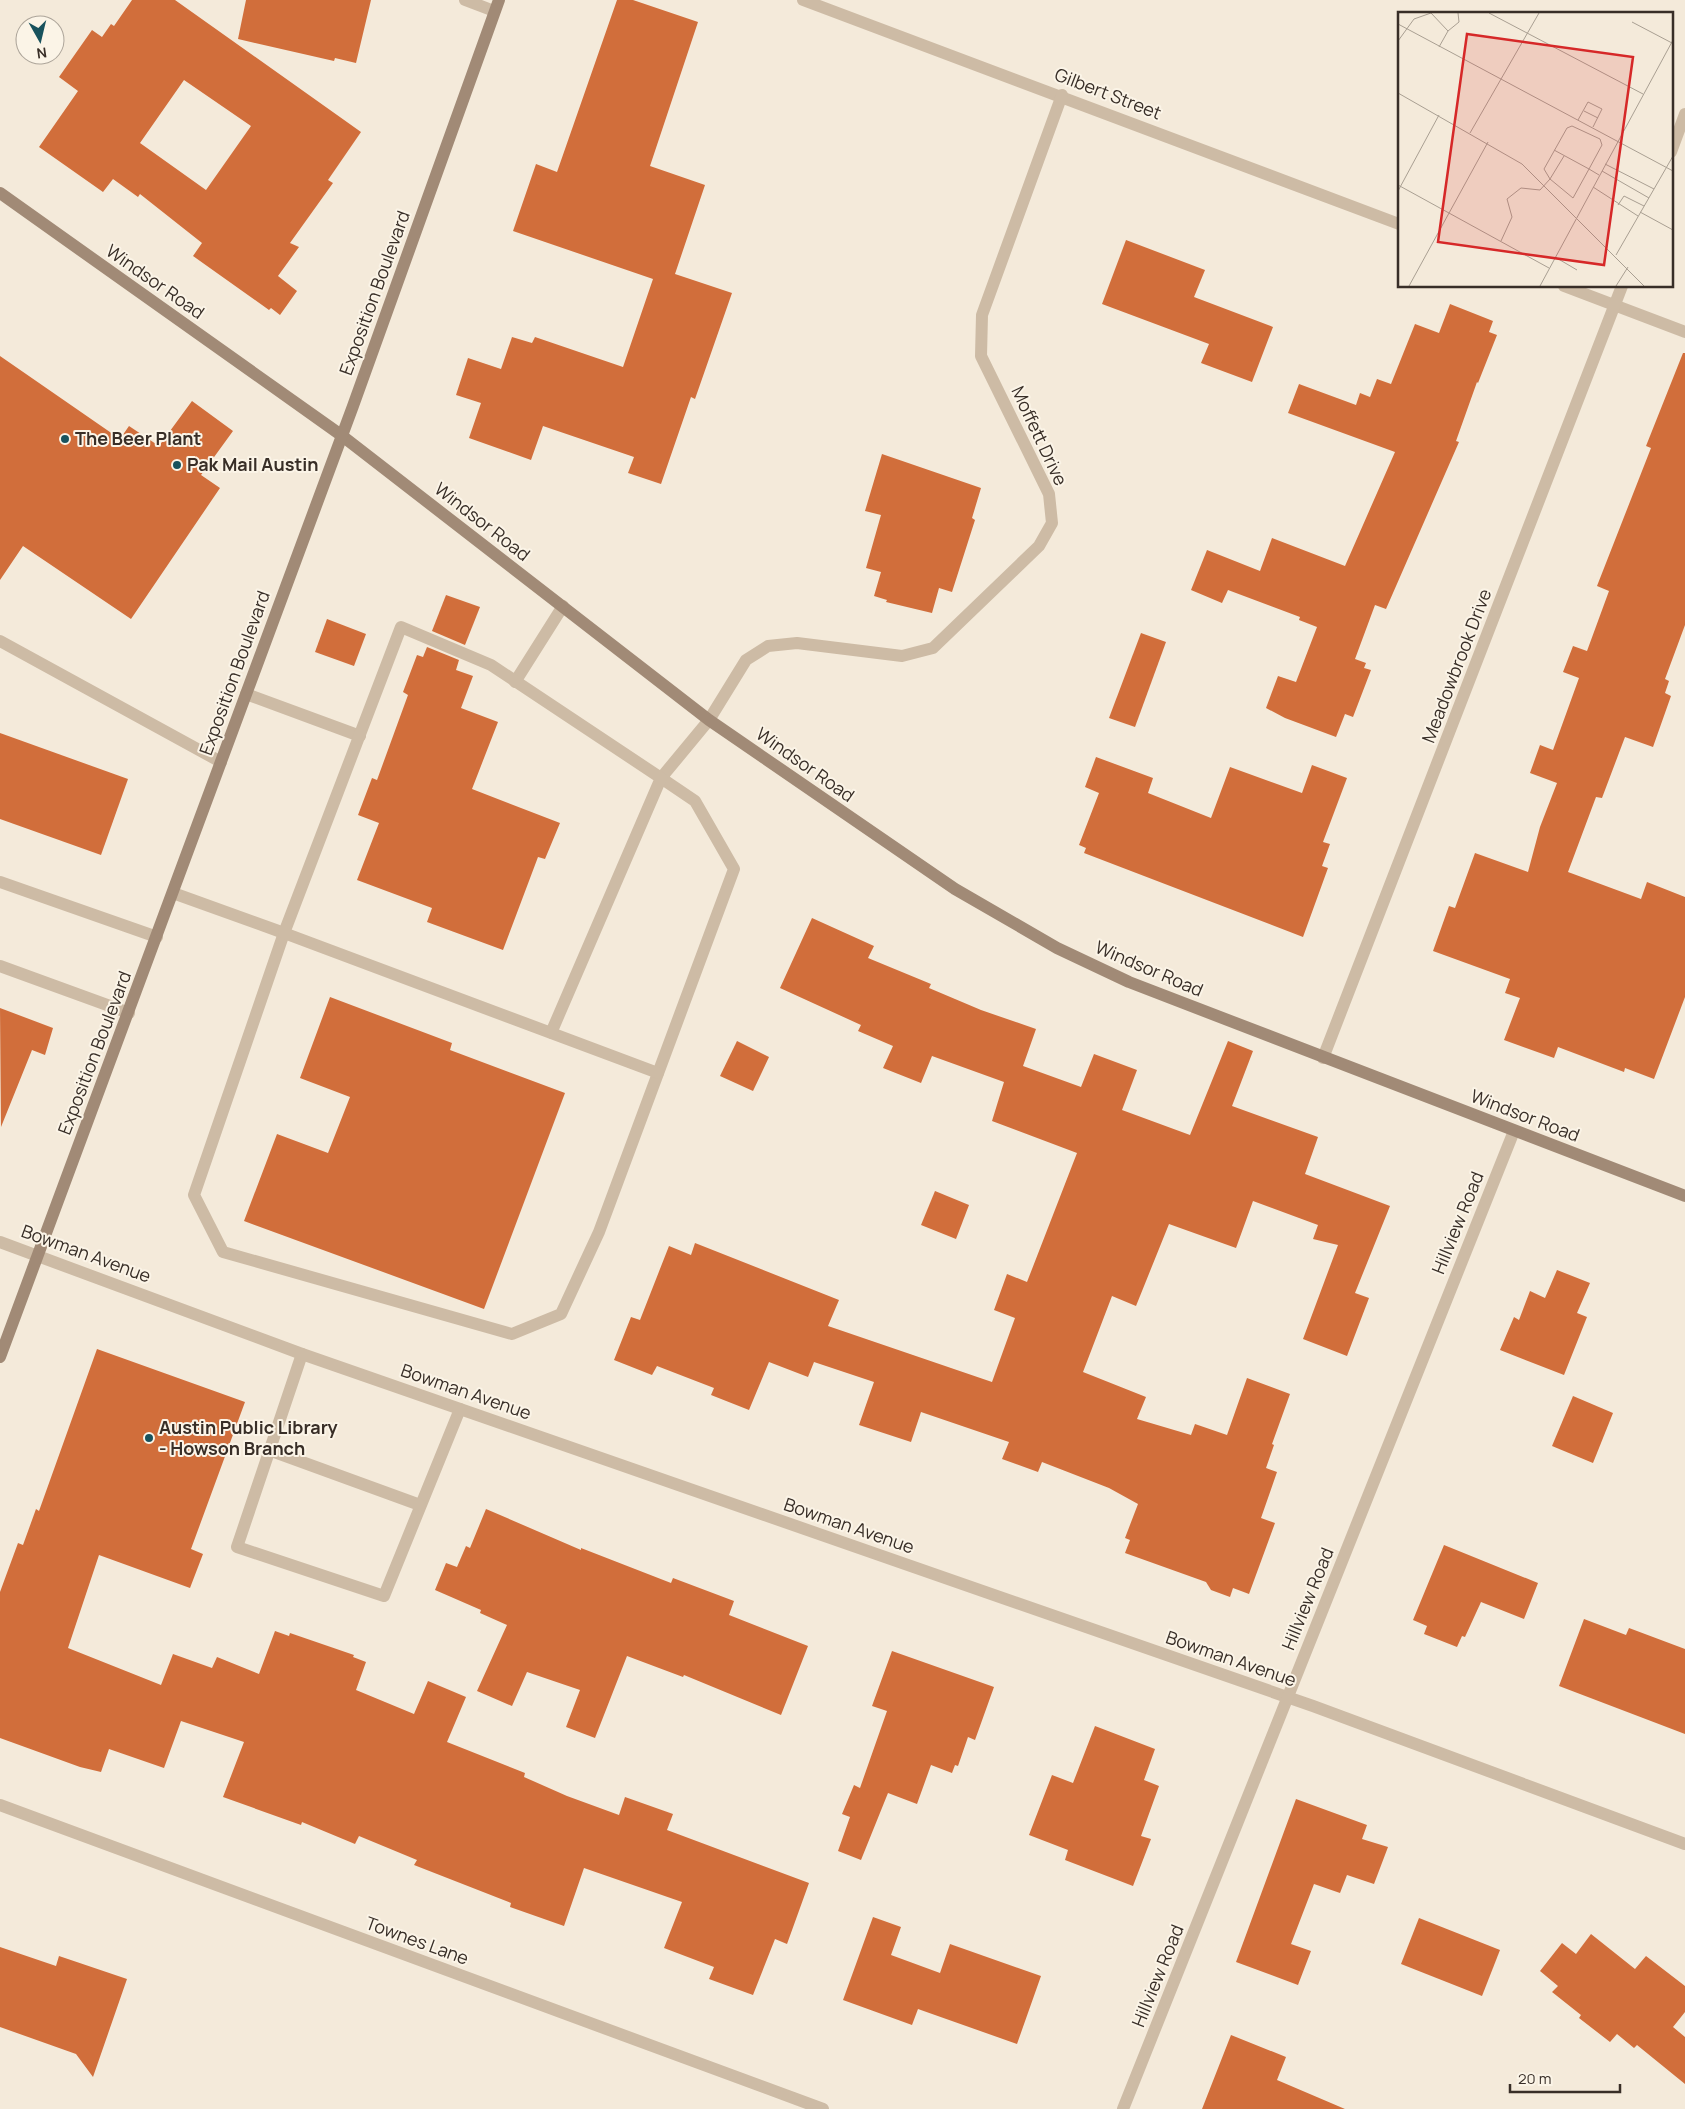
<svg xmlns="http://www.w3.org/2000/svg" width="1685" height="2109" viewBox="0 0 1685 2109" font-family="Manrope,sans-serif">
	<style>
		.building { fill: #d16e3b; fill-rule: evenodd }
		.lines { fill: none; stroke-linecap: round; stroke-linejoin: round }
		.lane { stroke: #cdbba5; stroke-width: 12 }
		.street { stroke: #cdbba5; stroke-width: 12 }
		.secondary { stroke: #a18a76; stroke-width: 12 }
		.poi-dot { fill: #18525d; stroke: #fbf4e7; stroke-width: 2 }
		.labels { text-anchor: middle; stroke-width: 4; stroke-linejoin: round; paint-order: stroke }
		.street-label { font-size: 18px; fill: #382e27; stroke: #fbf4e7 }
		.poi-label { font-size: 18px; font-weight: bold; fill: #382e27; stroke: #fbf4e7; text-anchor: start }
		.inset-road { fill: none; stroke: #a99f92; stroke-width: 1 }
		.view { fill: #d62828; fill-opacity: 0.15; stroke: #d62828; stroke-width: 2.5 }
		.inset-edge { fill: none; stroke: #382e27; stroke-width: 2.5 }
	</style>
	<rect width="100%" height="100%" fill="#f4eada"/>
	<g class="building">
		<path d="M 132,0 L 175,0 L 361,132 L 328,180 L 333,183 L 290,243 L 299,247 L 278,276 L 297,291 L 280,315 L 271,308 L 269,310 L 193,256 L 202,243 L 140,194 L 138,197 L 113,179 L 103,192 L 39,147 L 78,91 L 59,77 L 92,30 L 102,37 L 111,24 L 114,26 ZM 184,80 L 251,126 L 206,190 L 140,143 Z"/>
		<path d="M 246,0 L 371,0 L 356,63 L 335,58 L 334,61 L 238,39 Z"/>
		<path d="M 617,0 L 633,0 L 698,22 L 650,166 L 705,185 L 675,274 L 732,293 L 695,399 L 691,397 L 661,484 L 628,473 L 634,457 L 543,426 L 531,460 L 469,438 L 481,403 L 456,395 L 468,358 L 501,369 L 512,337 L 532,343 L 535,337 L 623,367 L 653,279 L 513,231 L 536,164 L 557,172 Z"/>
		<path d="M 1126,240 L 1205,270 L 1194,297 L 1273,327 L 1252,382 L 1201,363 L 1209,344 L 1102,304 Z"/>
		<path d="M 1450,304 L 1493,321 L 1489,332 L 1497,335 L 1478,383 L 1477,382 L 1456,441 L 1459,442 L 1386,609 L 1375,605 L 1355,659 L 1366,663 L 1364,668 L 1371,670 L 1353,717 L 1345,714 L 1336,737 L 1285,718 L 1266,708 L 1278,676 L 1296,682 L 1317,627 L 1299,620 L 1300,617 L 1228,590 L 1222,603 L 1191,590 L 1207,550 L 1260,571 L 1272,538 L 1345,566 L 1395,452 L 1288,413 L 1299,384 L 1356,405 L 1360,393 L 1370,397 L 1377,379 L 1391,384 L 1415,324 L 1439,333 Z"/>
		<path d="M 1683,353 L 1685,353 L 1685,625 L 1665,679 L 1669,681 L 1665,693 L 1671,696 L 1653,747 L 1625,737 L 1602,798 L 1596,797 L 1568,872 L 1641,899 L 1647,882 L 1685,897 L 1685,997 L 1654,1079 L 1625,1068 L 1624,1072 L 1558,1047 L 1554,1058 L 1504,1040 L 1520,998 L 1505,993 L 1510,979 L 1433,951 L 1449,906 L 1455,908 L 1475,853 L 1528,872 L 1540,827 L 1557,783 L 1530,773 L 1540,745 L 1553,750 L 1579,678 L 1563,672 L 1573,646 L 1587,651 L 1609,591 L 1597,586 L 1651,448 L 1646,446 Z"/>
		<path d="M 0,356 L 120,439 L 129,426 L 159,446 L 192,401 L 233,431 L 201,475 L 220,488 L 131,619 L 23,546 L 0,580 Z"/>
		<path d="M 882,454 L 981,488 L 972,518 L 975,520 L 952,592 L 939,588 L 932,613 L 886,602 L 887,600 L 874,596 L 881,572 L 866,568 L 881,515 L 865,511 Z"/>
		<path d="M 446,595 L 480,607 L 465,645 L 432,631 Z"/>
		<path d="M 327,619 L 366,634 L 354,666 L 315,652 Z"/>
		<path d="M 1141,633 L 1166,642 L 1135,727 L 1109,718 Z"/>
		<path d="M 427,647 L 459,660 L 456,670 L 473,676 L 461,708 L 498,722 L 472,789 L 560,823 L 545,859 L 538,857 L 503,950 L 427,922 L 432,908 L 357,880 L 379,823 L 358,815 L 372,778 L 377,780 L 408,695 L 403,692 L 417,655 L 423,657 Z"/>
		<path d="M 0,733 L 128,779 L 101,855 L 0,819 Z"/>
		<path d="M 1096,757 L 1153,778 L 1148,793 L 1211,818 L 1230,767 L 1302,793 L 1312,765 L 1347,778 L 1323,842 L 1330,844 L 1322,866 L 1328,868 L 1303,937 L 1084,853 L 1086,848 L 1079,845 L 1099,793 L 1085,787 Z"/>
		<path d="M 812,918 L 874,946 L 868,958 L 931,984 L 929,988 L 981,1010 L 1036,1029 L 1023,1066 L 1081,1087 L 1094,1054 L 1137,1070 L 1122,1110 L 1190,1135 L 1228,1041 L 1253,1051 L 1232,1106 L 1318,1137 L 1305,1174 L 1390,1206 L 1355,1293 L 1369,1298 L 1347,1356 L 1303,1339 L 1338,1245 L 1313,1239 L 1318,1225 L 1253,1201 L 1236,1248 L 1169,1224 L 1136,1306 L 1112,1296 L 1083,1372 L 1146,1397 L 1137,1419 L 1191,1435 L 1195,1424 L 1227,1435 L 1247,1378 L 1290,1394 L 1272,1444 L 1274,1445 L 1266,1468 L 1277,1472 L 1261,1518 L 1275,1523 L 1249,1594 L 1233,1588 L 1230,1597 L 1211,1590 L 1206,1582 L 1125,1553 L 1130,1540 L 1125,1538 L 1138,1504 L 1109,1488 L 1042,1462 L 1038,1472 L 1002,1459 L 1009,1442 L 921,1412 L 911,1442 L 859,1425 L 874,1382 L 814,1362 L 808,1377 L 769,1362 L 749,1410 L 711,1395 L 714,1388 L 657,1366 L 652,1375 L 614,1360 L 631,1317 L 640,1320 L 669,1246 L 691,1255 L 695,1243 L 839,1300 L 828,1326 L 992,1382 L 1015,1318 L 994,1310 L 1007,1274 L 1027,1282 L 1077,1153 L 992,1121 L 1004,1082 L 932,1056 L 921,1083 L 883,1068 L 893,1046 L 858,1031 L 861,1025 L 780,988 Z"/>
		<path d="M 330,997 L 452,1043 L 450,1050 L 565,1093 L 484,1309 L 244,1221 L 277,1134 L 328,1153 L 350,1097 L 300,1078 Z"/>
		<path d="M 0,1008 L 53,1028 L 45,1055 L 32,1050 L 1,1127 Z"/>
		<path d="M 737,1041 L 769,1057 L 753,1091 L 720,1076 Z"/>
		<path d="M 935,1191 L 969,1205 L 956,1239 L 921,1225 Z"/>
		<path d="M 1557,1270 L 1590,1283 L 1577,1313 L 1587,1317 L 1564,1375 L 1500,1350 L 1514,1317 L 1519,1320 L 1530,1291 L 1545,1298 Z"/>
		<path d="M 97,1349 L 245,1402 L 191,1549 L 203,1554 L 190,1588 L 99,1555 L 68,1648 L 161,1685 L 173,1654 L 212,1668 L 217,1657 L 259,1674 L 275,1631 L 289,1636 L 290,1633 L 354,1655 L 353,1657 L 366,1662 L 356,1690 L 414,1714 L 428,1681 L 466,1697 L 447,1742 L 525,1773 L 524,1777 L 567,1796 L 619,1815 L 625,1797 L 673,1814 L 667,1830 L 809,1883 L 787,1944 L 775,1939 L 753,1995 L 709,1979 L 714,1967 L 664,1948 L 682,1902 L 584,1868 L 564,1926 L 510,1907 L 511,1903 L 414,1865 L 417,1860 L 359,1836 L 355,1844 L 302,1822 L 301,1825 L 223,1797 L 244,1742 L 181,1721 L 164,1768 L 109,1749 L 101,1772 L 80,1767 L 0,1738 L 0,1592 L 18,1543 L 23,1545 L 36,1509 L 39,1511 Z"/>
		<path d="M 1573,1396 L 1613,1413 L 1593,1463 L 1552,1446 Z"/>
		<path d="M 486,1509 L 581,1550 L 581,1548 L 671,1583 L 673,1578 L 734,1601 L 729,1615 L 808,1646 L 781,1715 L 684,1675 L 683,1677 L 627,1656 L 595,1738 L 566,1727 L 580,1690 L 527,1672 L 512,1706 L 477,1691 L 507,1625 L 480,1613 L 481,1610 L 435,1590 L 446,1563 L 457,1567 L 466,1546 L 470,1548 Z"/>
		<path d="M 1444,1545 L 1538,1583 L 1524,1619 L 1481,1602 L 1465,1637 L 1462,1636 L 1457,1647 L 1424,1634 L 1427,1626 L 1413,1620 Z"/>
		<path d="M 1584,1619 L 1626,1635 L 1629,1628 L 1685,1649 L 1685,1734 L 1559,1686 Z"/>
		<path d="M 892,1651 L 994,1687 L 975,1740 L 968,1737 L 958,1766 L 955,1765 L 952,1773 L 931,1765 L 917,1804 L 888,1793 L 861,1860 L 838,1851 L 850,1817 L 842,1814 L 854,1785 L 860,1788 L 887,1711 L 872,1706 Z"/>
		<path d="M 1095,1726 L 1155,1749 L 1144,1780 L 1159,1786 L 1141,1836 L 1151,1839 L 1133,1886 L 1065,1860 L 1068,1850 L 1029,1835 L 1052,1775 L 1073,1783 Z"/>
		<path d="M 1296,1799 L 1367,1825 L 1362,1839 L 1388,1847 L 1374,1884 L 1347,1875 L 1340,1893 L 1314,1884 L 1291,1944 L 1311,1951 L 1298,1985 L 1236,1962 Z"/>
		<path d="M 873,1917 L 901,1927 L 891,1955 L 940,1973 L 950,1944 L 1041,1976 L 1017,2044 L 918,2009 L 912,2025 L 843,2000 Z"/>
		<path d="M 1419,1918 L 1500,1950 L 1482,1996 L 1401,1964 Z"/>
		<path d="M 1591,1934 L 1635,1969 L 1646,1956 L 1685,1986 L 1685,2012 L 1673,2027 L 1685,2037 L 1685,2084 L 1637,2045 L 1634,2048 L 1617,2034 L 1610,2042 L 1579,2018 L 1581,2015 L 1552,1992 L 1558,1986 L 1540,1971 L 1562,1943 L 1576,1954 Z"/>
		<path d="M 0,1947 L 56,1966 L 59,1956 L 127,1979 L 93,2077 L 76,2054 L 0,2027 Z"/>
		<path d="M 1231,2035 L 1286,2057 L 1277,2080 L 1345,2109 L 1202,2109 Z"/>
	</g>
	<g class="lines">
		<g class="lane">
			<path d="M 465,0 L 494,11"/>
			<path d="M 0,641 L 221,762"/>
			<path d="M 515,682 L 563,606"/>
			<path d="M 246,694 L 360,736"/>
			<path d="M 0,882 L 157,937"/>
			<path d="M 173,893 L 284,933 L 194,1195 L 223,1252 L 512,1334 L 561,1314 L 599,1232 L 734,869 L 695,801 L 661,778 L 709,720"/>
			<path d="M 0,966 L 129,1013"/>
			<path d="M 551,1033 L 661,778 L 491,665 L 401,627 L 284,933 L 658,1073"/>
			<path d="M 302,1354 L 237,1547 L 384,1596 L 460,1409"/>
			<path d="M 269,1450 L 420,1505"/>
		</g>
		<g class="street">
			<path d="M 803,0 L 1399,224"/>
			<path d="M 1671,152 L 1685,114"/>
			<path d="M 1564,286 L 1685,332"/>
			<path d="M 709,720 L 746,660 L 768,646 L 797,643 L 902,656 L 933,648 L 1039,546 L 1052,523 L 1049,494 L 981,356 L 982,315 L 1062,95"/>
			<path d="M 1323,1058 L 1622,286"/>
			<path d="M 0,1242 L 302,1354 L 1313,1706 L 1685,1844"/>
			<path d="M 0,1805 L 823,2109"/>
			<path d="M 1123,2109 L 1514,1131"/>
		</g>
		<g class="secondary">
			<path d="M 0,193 L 341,435 L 709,720 L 955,889 L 1057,948 L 1129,982 L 1685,1196"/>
			<path d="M 0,1357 L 353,406 L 499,0"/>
		</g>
	</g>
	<g class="poi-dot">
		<circle cx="65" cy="439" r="5"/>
		<circle cx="177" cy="465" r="5"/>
		<circle cx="149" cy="1438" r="5"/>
	</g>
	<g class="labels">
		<g class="street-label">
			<text transform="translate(1108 94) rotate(21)" y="6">Gilbert Street</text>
			<text transform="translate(155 282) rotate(35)" y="6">Windsor Road</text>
			<text transform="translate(375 293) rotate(-70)" y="6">Exposition Boulevard</text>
			<text transform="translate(1039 436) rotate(65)" y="6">Moffett Drive</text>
			<text transform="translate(482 522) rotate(38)" y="6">Windsor Road</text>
			<text transform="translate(1457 666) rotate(-69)" y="6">Meadowbrook Drive</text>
			<text transform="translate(235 673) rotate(-70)" y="6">Exposition Boulevard</text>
			<text transform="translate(805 765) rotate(35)" y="6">Windsor Road</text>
			<text transform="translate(1149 969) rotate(23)" y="6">Windsor Road</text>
			<text transform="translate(95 1053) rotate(-69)" y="6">Exposition Boulevard</text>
			<text transform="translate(1525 1116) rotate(21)" y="6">Windsor Road</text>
			<text transform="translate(1458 1223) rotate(-68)" y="6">Hillview Road</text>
			<text transform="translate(86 1254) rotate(20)" y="6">Bowman Avenue</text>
			<text transform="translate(466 1392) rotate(19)" y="6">Bowman Avenue</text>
			<text transform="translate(849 1526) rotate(19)" y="6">Bowman Avenue</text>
			<text transform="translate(1308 1599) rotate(-68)" y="6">Hillview Road</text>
			<text transform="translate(1231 1659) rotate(19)" y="6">Bowman Avenue</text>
			<text transform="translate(417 1941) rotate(20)" y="6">Townes Lane</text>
			<text transform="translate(1158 1976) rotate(-68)" y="6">Hillview Road</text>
		</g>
		<g class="poi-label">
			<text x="75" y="445">The Beer Plant</text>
			<text x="187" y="471">Pak Mail Austin</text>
			<text x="159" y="1434">Austin Public Library<tspan x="159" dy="21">- Howson Branch</tspan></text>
		</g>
	</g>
	<g transform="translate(1398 12)">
		<rect width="275" height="275" fill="#f4eada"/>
		<path class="inset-road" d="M 33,1 L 50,19M 91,1 L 245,82M 234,10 L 274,31M 0,12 L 275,159M 0,29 L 16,7 L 33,1M 41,35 L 50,19 L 61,10 L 60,1M 0,81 L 124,152 L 246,274M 186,99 L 200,106M 180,108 L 190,90 L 204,97 L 195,115M 72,121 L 141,1M 156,138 L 191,157 L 175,186 L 152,167 L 166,144M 207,152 L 256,177M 204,159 L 251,186M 0,173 L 151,256M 195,175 L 240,204M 0,179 L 41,103M 220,193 L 226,184 L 246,194M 242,200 L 275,218M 103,229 L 114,205 L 109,187 L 123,176 L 142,178 L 152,167 L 146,157 L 169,116 L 174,114 L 202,127 L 204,133 L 191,157 L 201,163M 218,243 L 275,144M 157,245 L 179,258M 11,274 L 90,130M 142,274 L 275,28M 218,274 L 230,255"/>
		<path class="view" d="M 69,22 L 235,45 L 206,253 L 40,230 Z"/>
		<rect width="275" height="275" class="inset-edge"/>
	</g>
	<g transform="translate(40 40) rotate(172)"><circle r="24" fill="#fbf4e7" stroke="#ada59a"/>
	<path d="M0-4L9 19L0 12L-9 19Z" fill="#18525d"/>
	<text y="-8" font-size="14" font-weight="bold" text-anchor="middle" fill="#382e27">N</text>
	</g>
	<path d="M1510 2084v8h110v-8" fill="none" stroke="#382e27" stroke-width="2.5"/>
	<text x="1518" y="2084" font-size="15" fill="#382e27" stroke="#fbf4e7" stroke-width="4" paint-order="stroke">20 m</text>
</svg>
